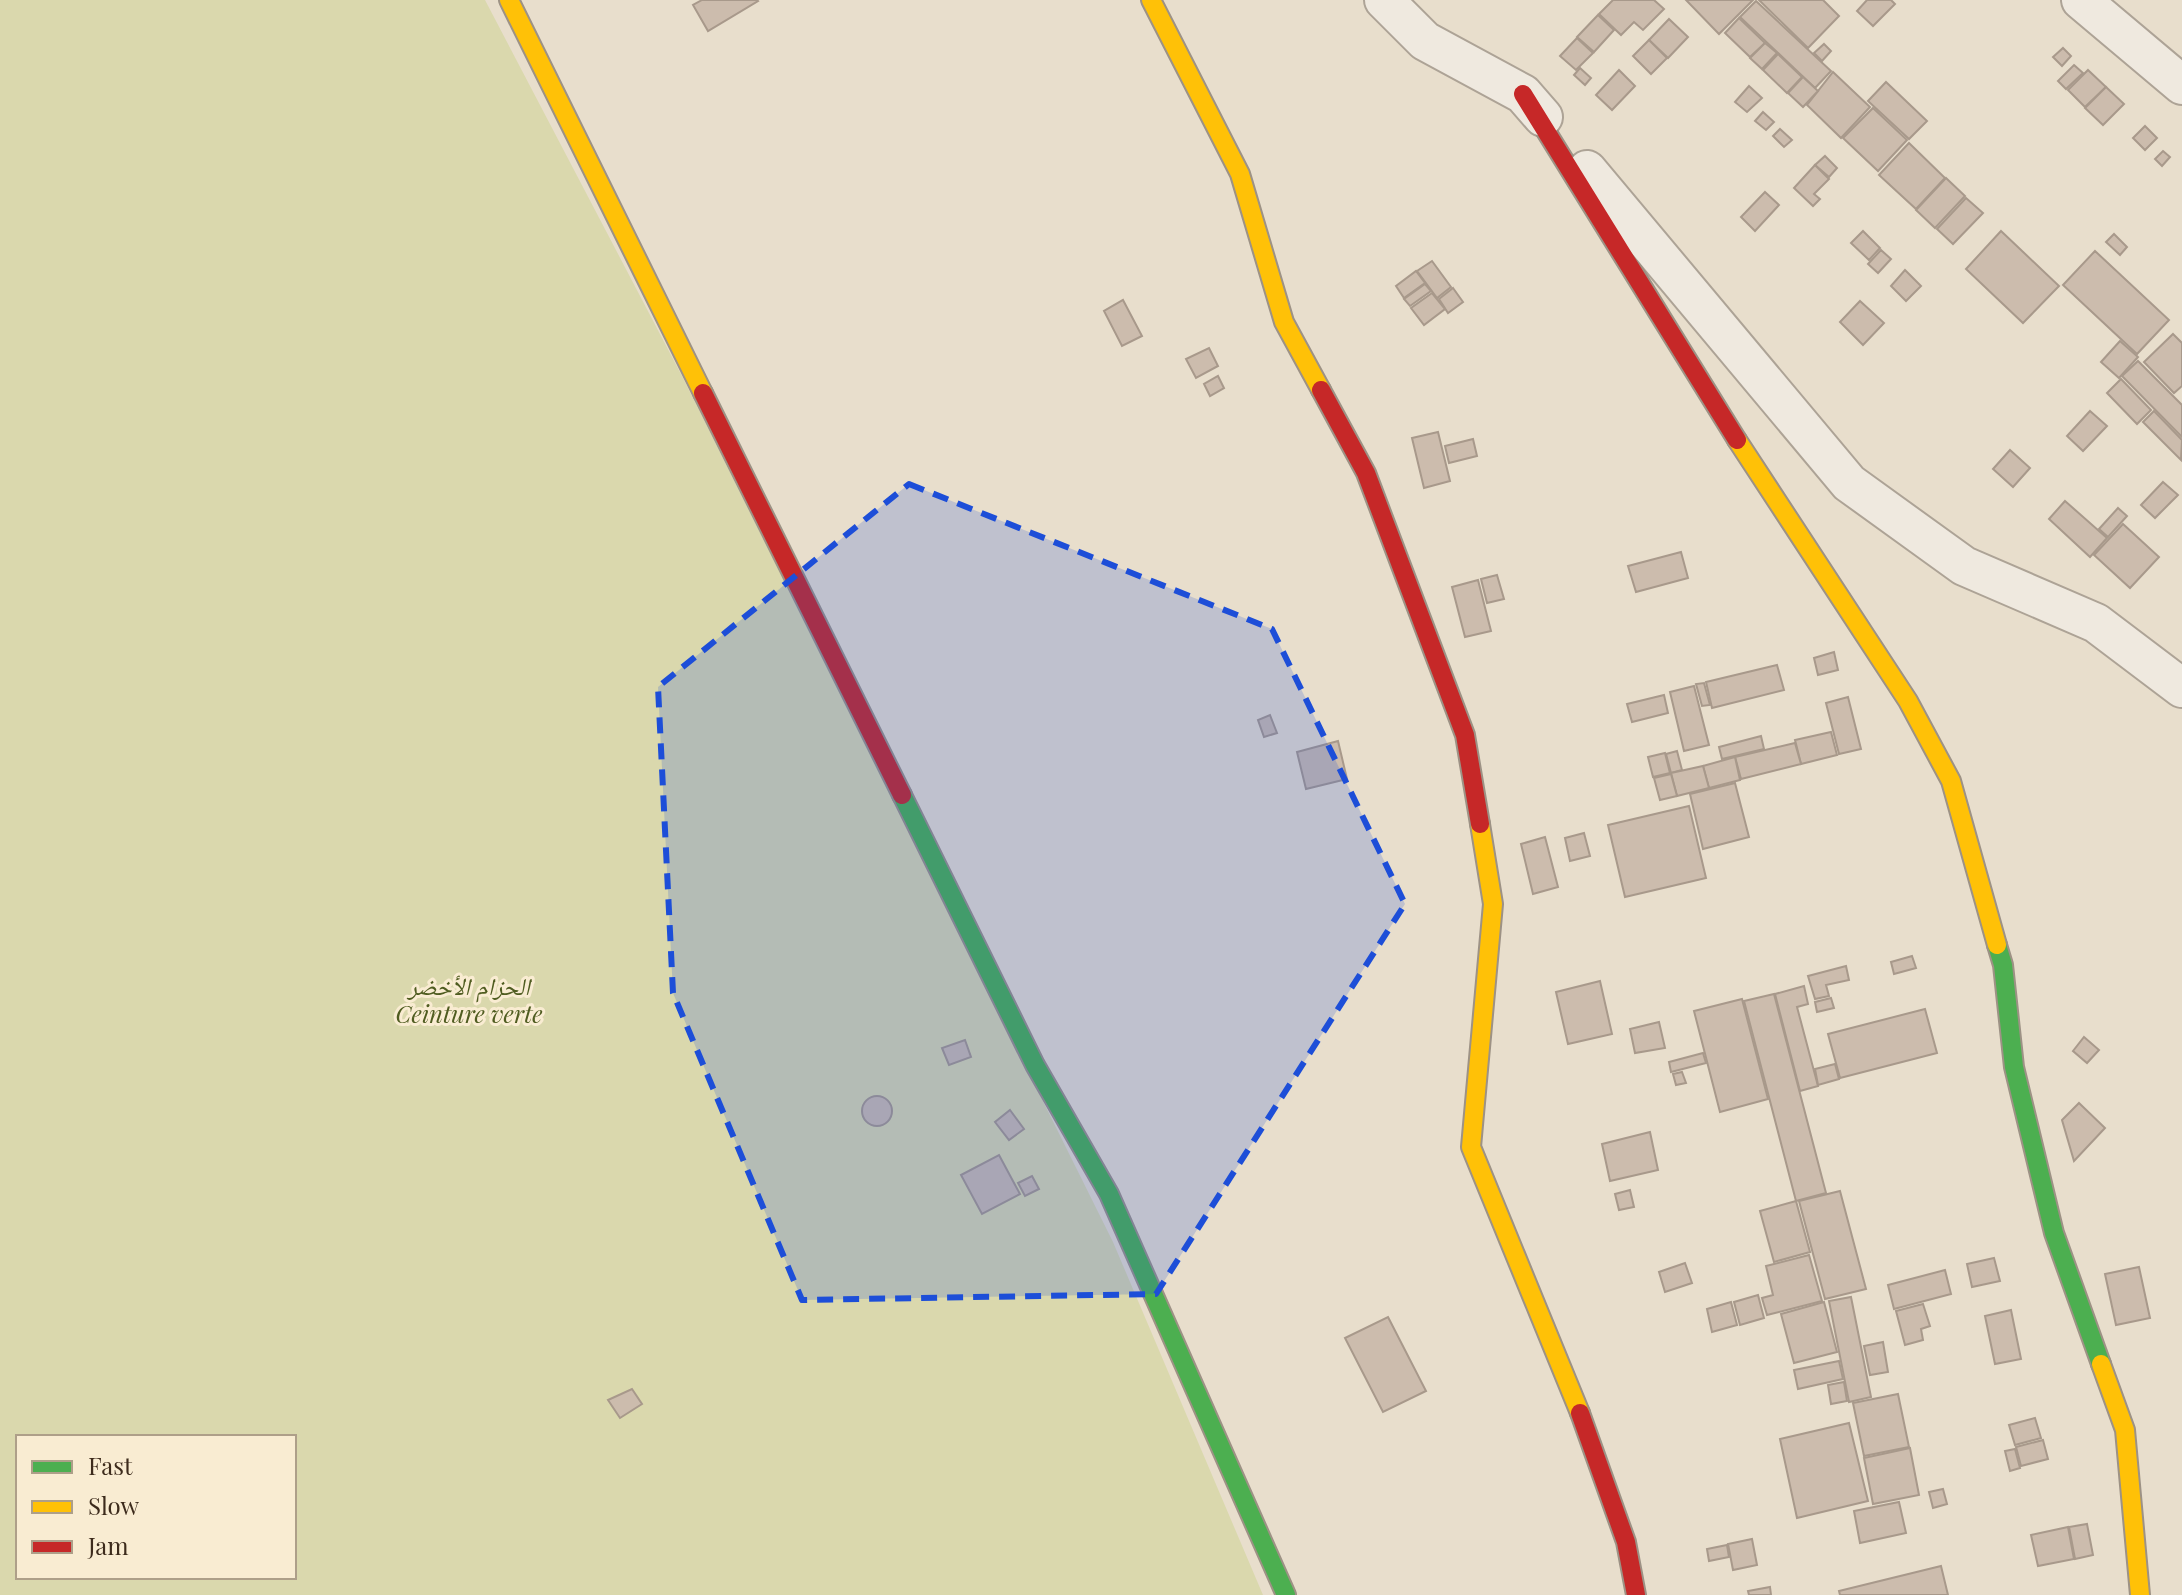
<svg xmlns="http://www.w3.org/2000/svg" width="2182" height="1595" viewBox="0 0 2182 1595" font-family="'Playfair Display','Noto Naskh Arabic',serif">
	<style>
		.green { fill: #dad8ad; fill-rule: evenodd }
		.building { fill: #ccbcad; stroke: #a8998b; stroke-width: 2 }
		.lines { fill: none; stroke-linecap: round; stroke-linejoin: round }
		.street-casing { stroke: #ada396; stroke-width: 42 }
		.fast-casing { stroke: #9d9285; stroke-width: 22 }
		.slow-casing { stroke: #9d9285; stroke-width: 22 }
		.jam-casing { stroke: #9d9285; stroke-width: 22 }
		.street { stroke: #efe9df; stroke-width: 38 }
		.fast { stroke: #4caf50; stroke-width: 18 }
		.slow { stroke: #ffc107; stroke-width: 18 }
		.jam { stroke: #c62828; stroke-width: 18 }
		.marked { fill: #1d4ed8; fill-opacity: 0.2; stroke: #1d4ed8; stroke-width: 6; stroke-dasharray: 16 10; stroke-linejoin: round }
		.labels { text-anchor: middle; stroke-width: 6; stroke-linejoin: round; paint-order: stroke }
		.park-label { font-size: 24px; font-style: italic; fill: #4f5c20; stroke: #f9ecd2 }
	</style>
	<rect width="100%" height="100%" fill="#e8decc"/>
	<path class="green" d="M 0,0 L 485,0 L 683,378 L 1113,1242 L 1263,1595 L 0,1595 ZM 18,1437 L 294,1437 L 294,1577 L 18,1577 Z"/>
	<g class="building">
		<path d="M 702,0 L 757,0 L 758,1 L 708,31 L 693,5 Z"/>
		<path d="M 1613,0 L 1654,0 L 1664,9 L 1643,30 L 1634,22 L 1621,35 L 1599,14 Z"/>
		<path d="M 1686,0 L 1753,0 L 1719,34 Z"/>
		<path d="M 1759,0 L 1823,0 L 1839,16 L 1808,48 Z"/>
		<path d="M 1867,0 L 1891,0 L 1895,4 L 1873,26 L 1857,11 Z"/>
		<path d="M 1756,1 L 1831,71 L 1815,88 L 1740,17 Z"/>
		<path d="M 1598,15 L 1614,30 L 1594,52 L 1577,37 Z"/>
		<path d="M 1739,18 L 1765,43 L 1750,57 L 1725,33 Z"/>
		<path d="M 1669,19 L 1688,37 L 1668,58 L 1649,40 Z"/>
		<path d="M 1577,38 L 1593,53 L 1576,70 L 1560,56 Z"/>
		<path d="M 1649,40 L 1667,58 L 1651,74 L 1633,56 Z"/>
		<path d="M 1765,43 L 1777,53 L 1762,69 L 1750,58 Z"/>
		<path d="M 1824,44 L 1831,51 L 1822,61 L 1814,53 Z"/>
		<path d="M 2063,48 L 2071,56 L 2062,66 L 2053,57 Z"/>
		<path d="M 1778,54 L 1802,77 L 1787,93 L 1763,70 Z"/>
		<path d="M 2074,65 L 2083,73 L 2066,89 L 2058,81 Z"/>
		<path d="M 1580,68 L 1591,78 L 1585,85 L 1574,75 Z"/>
		<path d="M 1619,70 L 1635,86 L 1612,110 L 1596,95 Z"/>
		<path d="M 2088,70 L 2106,87 L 2085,107 L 2068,90 Z"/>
		<path d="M 1833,72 L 1870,107 L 1841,138 L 1807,105 Z"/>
		<path d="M 1803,77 L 1818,91 L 1803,107 L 1788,93 Z"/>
		<path d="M 1886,82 L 1927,121 L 1909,139 L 1868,101 Z"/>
		<path d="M 1749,86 L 1762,98 L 1747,112 L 1735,102 Z"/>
		<path d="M 2106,87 L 2124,104 L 2103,125 L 2085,108 Z"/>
		<path d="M 1873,108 L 1907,140 L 1878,171 L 1843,138 Z"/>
		<path d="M 1763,112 L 1774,122 L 1766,130 L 1755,121 Z"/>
		<path d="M 2145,126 L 2157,138 L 2145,150 L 2133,138 Z"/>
		<path d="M 1780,129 L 1792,140 L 1784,147 L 1773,136 Z"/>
		<path d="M 1909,143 L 1945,178 L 1916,209 L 1879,175 Z"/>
		<path d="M 2163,151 L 2170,157 L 2162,166 L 2155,159 Z"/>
		<path d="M 1825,156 L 1837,168 L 1829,177 L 1815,165 Z"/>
		<path d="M 1815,165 L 1829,179 L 1814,194 L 1820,199 L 1813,206 L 1794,188 Z"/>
		<path d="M 1946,178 L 1965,196 L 1935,228 L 1916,210 Z"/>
		<path d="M 1765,192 L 1779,205 L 1755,231 L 1741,217 Z"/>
		<path d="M 1966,198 L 1983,213 L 1953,244 L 1937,229 Z"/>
		<path d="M 1863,231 L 1880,248 L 1869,260 L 1851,243 Z"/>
		<path d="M 2001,231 L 2059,286 L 2023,323 L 1966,269 Z"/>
		<path d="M 2114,234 L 2127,247 L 2120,255 L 2106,242 Z"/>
		<path d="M 1881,250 L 1891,259 L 1878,273 L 1868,264 Z"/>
		<path d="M 2095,251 L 2169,320 L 2137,354 L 2063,285 Z"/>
		<path d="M 1432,261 L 1451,287 L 1437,298 L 1417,271 Z"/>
		<path d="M 1905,270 L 1921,286 L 1906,301 L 1891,286 Z"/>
		<path d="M 1416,271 L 1425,283 L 1404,298 L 1396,286 Z"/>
		<path d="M 1425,284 L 1431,291 L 1410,306 L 1404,299 Z"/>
		<path d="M 1453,288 L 1463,302 L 1448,313 L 1439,299 Z"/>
		<path d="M 1432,293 L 1445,309 L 1424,325 L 1411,308 Z"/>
		<path d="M 1123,300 L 1142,336 L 1122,346 L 1104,311 Z"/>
		<path d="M 1860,301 L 1884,323 L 1863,345 L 1840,322 Z"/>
		<path d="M 2173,334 L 2182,343 L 2182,386 L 2174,393 L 2144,362 Z"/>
		<path d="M 2120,341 L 2138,357 L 2119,378 L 2101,362 Z"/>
		<path d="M 1209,348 L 1218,366 L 1196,378 L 1186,359 Z"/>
		<path d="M 2138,361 L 2182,405 L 2182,437 L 2122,376 Z"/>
		<path d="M 1218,376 L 1224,388 L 1210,396 L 1204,384 Z"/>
		<path d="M 2121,379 L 2151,410 L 2137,424 L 2107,393 Z"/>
		<path d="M 2090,411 L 2107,426 L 2083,451 L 2067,436 Z"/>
		<path d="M 2154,411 L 2182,440 L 2181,460 L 2143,422 Z"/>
		<path d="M 1438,432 L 1450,481 L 1424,488 L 1412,438 Z"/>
		<path d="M 1473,439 L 1477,456 L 1449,463 L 1445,446 Z"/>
		<path d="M 2010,450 L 2030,468 L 2013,487 L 1993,469 Z"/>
		<path d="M 2163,482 L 2178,495 L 2155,518 L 2141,505 Z"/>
		<path d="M 2065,501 L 2107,538 L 2090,557 L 2049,519 Z"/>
		<path d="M 2118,508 L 2127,516 L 2108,537 L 2099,529 Z"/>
		<path d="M 2123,524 L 2159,557 L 2130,588 L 2094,555 Z"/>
		<path d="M 1681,552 L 1688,578 L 1636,592 L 1628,566 Z"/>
		<path d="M 1497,575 L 1504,599 L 1487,603 L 1481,579 Z"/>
		<path d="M 1478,580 L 1491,631 L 1465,637 L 1452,587 Z"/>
		<path d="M 1834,652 L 1838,670 L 1818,675 L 1814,658 Z"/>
		<path d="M 1777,665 L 1784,690 L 1712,708 L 1706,682 Z"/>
		<path d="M 1704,683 L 1710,705 L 1702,706 L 1696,684 Z"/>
		<path d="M 1694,686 L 1709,745 L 1684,751 L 1670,692 Z"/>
		<path d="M 1664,695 L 1668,713 L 1632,722 L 1627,704 Z"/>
		<path d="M 1848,697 L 1861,749 L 1839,754 L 1826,703 Z"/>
		<path d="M 1270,715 L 1277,733 L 1264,737 L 1258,720 Z"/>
		<path d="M 1831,732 L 1837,755 L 1801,764 L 1795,740 Z"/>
		<path d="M 1761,736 L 1764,749 L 1722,759 L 1719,747 Z"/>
		<path d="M 1338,741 L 1347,779 L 1306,789 L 1297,752 Z"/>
		<path d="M 1795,743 L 1801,764 L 1741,779 L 1735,757 Z"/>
		<path d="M 1677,751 L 1682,770 L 1671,773 L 1666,754 Z"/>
		<path d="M 1665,753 L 1670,773 L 1653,777 L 1648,757 Z"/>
		<path d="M 1735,757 L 1740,780 L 1709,788 L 1703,766 Z"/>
		<path d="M 1703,766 L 1709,788 L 1677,796 L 1671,773 Z"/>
		<path d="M 1671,774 L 1677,796 L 1660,800 L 1654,778 Z"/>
		<path d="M 1735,783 L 1749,837 L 1703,849 L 1690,794 Z"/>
		<path d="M 1689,806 L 1706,878 L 1625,897 L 1608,825 Z"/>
		<path d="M 1584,833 L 1590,856 L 1570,861 L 1565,838 Z"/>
		<path d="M 1545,837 L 1558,887 L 1533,894 L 1521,844 Z"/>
		<path d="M 1912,956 L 1916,968 L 1894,974 L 1891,962 Z"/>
		<path d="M 1846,966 L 1849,980 L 1826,985 L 1829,996 L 1815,999 L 1808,976 Z"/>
		<path d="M 1600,981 L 1612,1034 L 1568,1044 L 1556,992 Z"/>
		<path d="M 1804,986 L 1808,1004 L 1797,1007 L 1818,1086 L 1800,1091 L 1775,994 Z"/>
		<path d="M 1774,994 L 1826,1193 L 1796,1201 L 1744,1001 Z"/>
		<path d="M 1831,998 L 1834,1008 L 1817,1012 L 1815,1002 Z"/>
		<path d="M 1742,999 L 1768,1099 L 1720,1112 L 1694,1011 Z"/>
		<path d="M 1925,1009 L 1937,1053 L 1840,1078 L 1828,1034 Z"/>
		<path d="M 1659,1022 L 1665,1048 L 1635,1053 L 1630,1029 Z"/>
		<path d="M 2084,1037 L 2099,1050 L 2087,1063 L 2073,1051 Z"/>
		<path d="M 965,1040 L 971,1057 L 949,1065 L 942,1048 Z"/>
		<path d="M 1703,1053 L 1706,1063 L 1671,1072 L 1669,1062 Z"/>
		<path d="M 1835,1064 L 1839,1079 L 1818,1085 L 1815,1069 Z"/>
		<path d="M 1682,1072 L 1686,1083 L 1676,1085 L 1673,1074 Z"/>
		<circle cx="877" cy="1111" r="15"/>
		<path d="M 2079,1103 L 2105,1128 L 2074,1161 L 2062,1120 Z"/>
		<path d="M 1010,1110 L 1024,1129 L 1009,1140 L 995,1122 Z"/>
		<path d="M 1650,1132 L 1658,1170 L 1610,1181 L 1602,1144 Z"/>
		<path d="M 999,1155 L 1020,1194 L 982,1214 L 961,1175 Z"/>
		<path d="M 1032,1176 L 1039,1189 L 1025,1196 L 1018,1183 Z"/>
		<path d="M 1630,1190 L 1634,1207 L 1619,1210 L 1615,1194 Z"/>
		<path d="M 1840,1191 L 1866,1289 L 1825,1299 L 1799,1201 Z"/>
		<path d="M 1796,1201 L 1810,1252 L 1774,1262 L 1760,1211 Z"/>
		<path d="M 1809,1255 L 1822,1301 L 1767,1315 L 1762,1298 L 1773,1295 L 1766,1266 Z"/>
		<path d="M 1994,1258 L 2000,1281 L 1972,1287 L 1967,1264 Z"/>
		<path d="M 1685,1263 L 1692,1283 L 1665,1292 L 1659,1272 Z"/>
		<path d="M 2139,1267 L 2150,1318 L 2116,1325 L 2105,1274 Z"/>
		<path d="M 1945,1270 L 1951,1294 L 1894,1309 L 1888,1285 Z"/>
		<path d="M 1758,1295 L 1764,1318 L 1740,1325 L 1734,1302 Z"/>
		<path d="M 1851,1297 L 1871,1397 L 1849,1402 L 1829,1301 Z"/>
		<path d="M 1731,1302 L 1737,1325 L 1712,1332 L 1707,1309 Z"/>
		<path d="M 1824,1302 L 1837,1352 L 1794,1363 L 1781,1314 Z"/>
		<path d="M 1923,1304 L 1930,1326 L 1921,1329 L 1923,1340 L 1905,1345 L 1896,1311 Z"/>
		<path d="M 2011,1310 L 2021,1359 L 1995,1364 L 1985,1316 Z"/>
		<path d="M 1388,1317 L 1426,1391 L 1383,1412 L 1345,1338 Z"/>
		<path d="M 1883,1342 L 1888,1372 L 1870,1375 L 1864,1346 Z"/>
		<path d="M 1839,1361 L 1843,1379 L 1798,1389 L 1794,1370 Z"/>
		<path d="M 1844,1382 L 1847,1401 L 1831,1404 L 1828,1385 Z"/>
		<path d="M 632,1389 L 642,1404 L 620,1418 L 608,1400 Z"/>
		<path d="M 1898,1394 L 1909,1447 L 1864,1456 L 1853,1403 Z"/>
		<path d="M 2035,1418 L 2041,1438 L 2015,1445 L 2009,1425 Z"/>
		<path d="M 1849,1423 L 1868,1501 L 1797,1518 L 1780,1439 Z"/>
		<path d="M 2043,1440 L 2048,1459 L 2021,1466 L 2016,1447 Z"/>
		<path d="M 1910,1448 L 1919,1495 L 1873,1504 L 1864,1458 Z"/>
		<path d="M 2015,1449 L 2020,1468 L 2010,1471 L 2005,1451 Z"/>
		<path d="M 1943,1489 L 1947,1504 L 1933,1508 L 1929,1492 Z"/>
		<path d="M 1899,1502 L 1906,1533 L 1860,1543 L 1854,1511 Z"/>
		<path d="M 2087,1524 L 2093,1555 L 2075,1559 L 2069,1527 Z"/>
		<path d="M 2068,1527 L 2074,1559 L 2038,1566 L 2031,1535 Z"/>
		<path d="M 1752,1539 L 1757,1565 L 1733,1570 L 1728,1544 Z"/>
		<path d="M 1727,1545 L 1729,1557 L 1709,1561 L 1707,1549 Z"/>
		<path d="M 1941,1566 L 1948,1595 L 1840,1595 L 1839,1591 Z"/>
		<path d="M 1770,1587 L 1771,1595 L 1749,1595 L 1748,1591 Z"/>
	</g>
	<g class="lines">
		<defs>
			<g id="street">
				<path d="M 1384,0 L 1425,41 L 1523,94 L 1543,117"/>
				<path d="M 2081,0 L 2182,85"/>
				<path d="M 1587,170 L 1849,483 L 1964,566 L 2096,623 L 2182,688"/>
			</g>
			<g id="fast">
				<path d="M 902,795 L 1035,1065 L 1109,1194 L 1286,1595"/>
				<path d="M 1997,945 L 2003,965 L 2014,1067 L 2054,1233 L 2101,1364"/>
			</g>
			<g id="slow">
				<path d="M 509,0 L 703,393"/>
				<path d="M 1151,0 L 1240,174 L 1284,322 L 1321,390"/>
				<path d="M 1737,440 L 1908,701 L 1951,781 L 1997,945"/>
				<path d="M 1480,824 L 1493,904 L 1471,1147 L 1580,1413"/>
				<path d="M 2101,1364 L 2125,1430 L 2140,1595"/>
			</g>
			<g id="jam">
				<path d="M 1523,94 L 1737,440"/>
				<path d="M 1321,390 L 1366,473 L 1465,735 L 1480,824"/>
				<path d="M 703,393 L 902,795"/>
				<path d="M 1580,1413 L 1626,1542 L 1636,1595"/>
			</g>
		</defs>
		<use href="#street" class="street-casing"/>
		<use href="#fast" class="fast-casing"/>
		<use href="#slow" class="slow-casing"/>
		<use href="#jam" class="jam-casing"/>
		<use href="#street" class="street"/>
		<use href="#fast" class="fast"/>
		<use href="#slow" class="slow"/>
		<use href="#jam" class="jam"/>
	</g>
	<path class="marked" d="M 909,484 L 1272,629 L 1405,904 L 1156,1294 L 802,1300 L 673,993 L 658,687 Z"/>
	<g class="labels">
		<g class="park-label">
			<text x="469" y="995">الحزام الأخضر<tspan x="469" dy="28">Ceinture verte</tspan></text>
		</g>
	</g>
	<rect x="16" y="1435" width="280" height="144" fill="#f9ecd2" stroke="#ae9f89" stroke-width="2"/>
	<rect x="32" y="1461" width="40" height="12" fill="#4caf50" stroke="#ae9f89" stroke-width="2"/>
	<text x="88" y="1475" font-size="24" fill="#3d2b1c">Fast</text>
	<rect x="32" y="1501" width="40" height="12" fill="#ffc107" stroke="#ae9f89" stroke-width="2"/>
	<text x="88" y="1515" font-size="24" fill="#3d2b1c">Slow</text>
	<rect x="32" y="1541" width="40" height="12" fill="#c62828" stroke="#ae9f89" stroke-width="2"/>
	<text x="88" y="1555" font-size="24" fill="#3d2b1c">Jam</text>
</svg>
